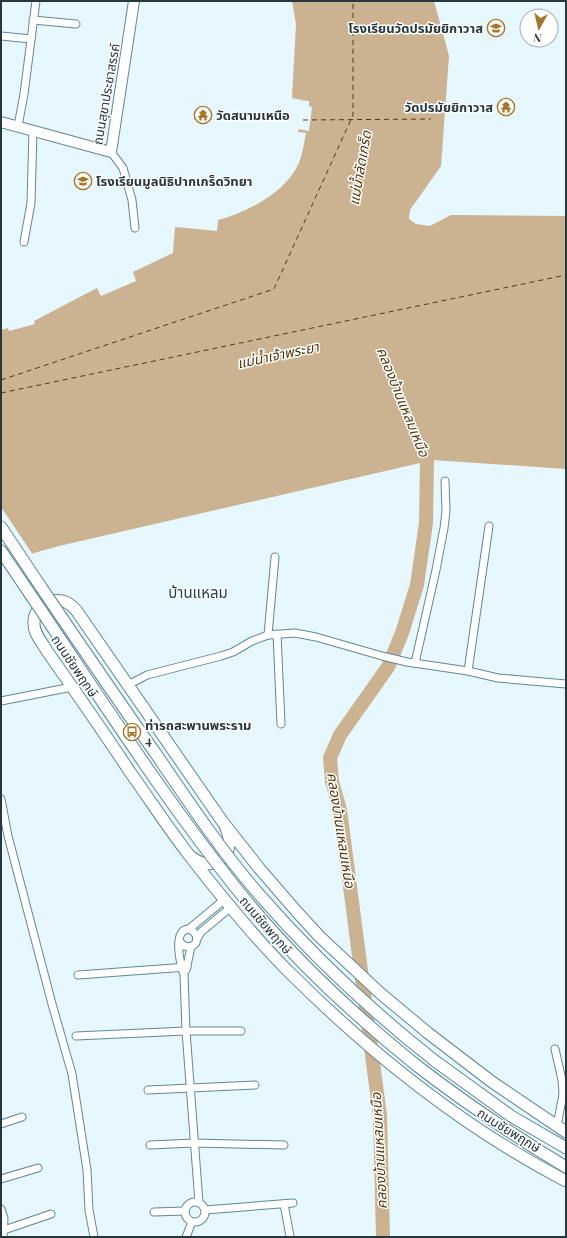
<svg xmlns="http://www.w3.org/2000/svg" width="567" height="1238" viewBox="0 0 567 1238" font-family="'Playfair Display','Noto Sans Thai',serif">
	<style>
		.water { fill: #cbb290 }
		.pier { fill: #e6f7fd }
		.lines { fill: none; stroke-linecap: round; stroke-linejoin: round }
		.river { stroke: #cbb290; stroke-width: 14 }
		.ferry { stroke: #52380d; stroke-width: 1; stroke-dasharray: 5 4; stroke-linecap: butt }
		.street-casing { stroke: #608896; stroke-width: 9 }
		.secondary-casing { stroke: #608896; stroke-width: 12 }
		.primary-casing { stroke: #608896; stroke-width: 13 }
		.street { stroke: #fff; stroke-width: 7 }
		.secondary { stroke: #fff; stroke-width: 10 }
		.primary { stroke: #fff; stroke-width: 11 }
		.primary-bridge-casing { stroke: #608896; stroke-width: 13; stroke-linecap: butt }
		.primary-bridge { stroke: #fff; stroke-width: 11 }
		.labels { text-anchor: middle; stroke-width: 3; stroke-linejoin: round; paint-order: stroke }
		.poi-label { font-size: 13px; font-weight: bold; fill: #26373d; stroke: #fff; text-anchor: start }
		.street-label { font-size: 13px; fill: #26373d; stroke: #fff }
		.water-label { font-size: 14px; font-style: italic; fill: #52380d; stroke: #fff }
		.quarter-label { font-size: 15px; fill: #1c4451; stroke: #fff }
	</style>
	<rect width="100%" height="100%" fill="#e6f7fd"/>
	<path class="water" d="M 292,1 L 434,1 L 449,56 L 441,166 L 410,210 L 409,219 L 416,224 L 430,226 L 451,215 L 566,216 L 566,469 L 433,460 L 59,546 L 34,553 L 1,567 L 1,330 L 8,328 L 9,331 L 35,324 L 34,321 L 97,288 L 101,296 L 136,281 L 133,272 L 173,253 L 175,227 L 217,231 L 218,220 C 249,211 288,192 300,160 C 303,152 304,142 306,133 L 298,132 L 302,100 L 292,98 L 296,24 Z"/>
	<g class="pier">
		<path d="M 299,100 L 309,101 L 309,106 L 312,107 L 309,131 L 297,129 Z"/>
		<path d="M 1,507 L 33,555 L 1,569 Z"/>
	</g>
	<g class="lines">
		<path class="river" d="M 383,1237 L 380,1116 L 340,810 L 332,781 L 330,758 L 340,735 L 388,667 L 402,633 L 417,585 L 426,523 L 427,461 L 420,444"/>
		<g class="ferry">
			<path d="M 303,120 L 431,119"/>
			<path d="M 1,380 L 274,289 L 353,115 L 353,1"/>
			<path d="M 1,393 L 566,275"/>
		</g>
		<defs>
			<g id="street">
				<path d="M 33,20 L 76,24"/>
				<path d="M 1,36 L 31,39"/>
				<path d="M 18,126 L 24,94 L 36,1"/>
				<path d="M 111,152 L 123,168 L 132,200 L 135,228"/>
				<path d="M 24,242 L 31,203 L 33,130"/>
				<path d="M 277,634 L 281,724"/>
				<path d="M 268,635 L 275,557"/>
				<path d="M 415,663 L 436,570 L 444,528 L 446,511 L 445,481"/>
				<path d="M 468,671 L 489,526"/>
				<path d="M 128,685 L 147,675 L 221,656 L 233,652 L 252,641 L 268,635 L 295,633 L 316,637 L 382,656 L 407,662 L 468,671 L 498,678 L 566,684"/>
				<path d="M 1,701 L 72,687"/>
				<path d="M 1,799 L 8,836 L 52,1004 L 72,1074 L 87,1170 L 89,1210 L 94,1237"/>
				<path d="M 189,929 L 225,899"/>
				<path d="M 197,939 L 201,932 L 231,907"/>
				<path d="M 179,941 L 184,946 L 191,947 L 196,943 L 197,936 L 192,930 C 171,924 180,965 184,975 L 186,1031 L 199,1203"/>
				<path d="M 186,970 L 191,947"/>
				<path d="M 78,975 L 187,967"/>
				<path d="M 76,1036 L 186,1031 L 241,1031"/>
				<path d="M 555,1049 L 562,1080 L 563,1094 L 557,1126"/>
				<path d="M 148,1090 L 255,1085"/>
				<path d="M 1,1124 L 22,1117"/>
				<path d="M 150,1145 L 194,1143 L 284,1145"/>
				<path d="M 1,1179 L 38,1168"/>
				<circle cx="195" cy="1212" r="10"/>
				<path d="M 284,1204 L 290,1236"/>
				<path d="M 1,1209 L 4,1218 L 3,1237"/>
				<path d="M 205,1210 L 293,1203"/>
				<path d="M 154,1212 L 185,1211"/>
				<path d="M 4,1230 L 51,1214"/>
				<path d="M 186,1237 L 192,1222"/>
			</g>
			<path id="secondary" d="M 1,122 L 111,152 L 134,1"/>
			<g id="primary">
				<path d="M 1,527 L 41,587"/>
				<path d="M 1,551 L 30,594"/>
				<path d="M 193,858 C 215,875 238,852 226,829"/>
				<path d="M 435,1061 L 511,1116 L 566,1148"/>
				<path d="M 416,1065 C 464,1102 514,1136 566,1167"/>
				<path d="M 566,1132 L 492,1082 L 428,1033 L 380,993 L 320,937 L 297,912 L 259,868 L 222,821 L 76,610 C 73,607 70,604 66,602 C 52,597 34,607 34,622 C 33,633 42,642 47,651 C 75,691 103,731 130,772 C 150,800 168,828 189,855 C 220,895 252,935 287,970 C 369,1052 462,1127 566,1181"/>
			</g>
		</defs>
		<use href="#street" class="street-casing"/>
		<use href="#secondary" class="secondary-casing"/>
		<use href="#primary" class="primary-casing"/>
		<use href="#street" class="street"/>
		<use href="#secondary" class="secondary"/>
		<use href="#primary" class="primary"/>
		<defs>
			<g id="primary-bridge">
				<path d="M 41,587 C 79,643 117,699 156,754 C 188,801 220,849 257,892 C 311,954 370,1010 435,1061"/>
				<path d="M 30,594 C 100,697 166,802 244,898 C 295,960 354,1015 416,1065"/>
			</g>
		</defs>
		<use href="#primary-bridge" class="primary-bridge-casing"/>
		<use href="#primary-bridge" class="primary-bridge"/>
	</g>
	<defs>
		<symbol id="school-ring" viewBox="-11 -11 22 22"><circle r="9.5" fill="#fff" stroke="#a5762a" stroke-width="1.5"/><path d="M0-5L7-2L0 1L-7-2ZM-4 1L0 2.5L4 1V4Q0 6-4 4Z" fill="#a5762a"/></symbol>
		<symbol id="temple-ring" viewBox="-11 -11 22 22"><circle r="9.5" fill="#fff" stroke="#a5762a" stroke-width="1.5"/><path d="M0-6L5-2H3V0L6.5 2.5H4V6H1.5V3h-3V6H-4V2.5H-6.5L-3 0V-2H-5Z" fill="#a5762a"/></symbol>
		<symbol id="bus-ring" viewBox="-11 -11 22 22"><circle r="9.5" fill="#fff" stroke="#a5762a" stroke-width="1.5"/><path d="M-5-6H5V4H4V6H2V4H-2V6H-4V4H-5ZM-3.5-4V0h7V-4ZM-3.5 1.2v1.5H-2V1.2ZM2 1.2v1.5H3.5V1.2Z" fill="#a5762a"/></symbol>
	</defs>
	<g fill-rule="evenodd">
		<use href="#school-ring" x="486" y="18" width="20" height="20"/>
		<use href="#temple-ring" x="496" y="97" width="20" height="20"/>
		<use href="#temple-ring" x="193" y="105" width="20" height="20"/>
		<use href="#school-ring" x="73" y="171" width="20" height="20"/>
		<use href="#bus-ring" x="122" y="722" width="20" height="20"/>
	</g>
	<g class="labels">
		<g class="poi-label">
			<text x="483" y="33" text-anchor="end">โรงเรียนวัดปรมัยยิกาวาส</text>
			<text x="493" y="112" text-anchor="end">วัดปรมัยยิกาวาส</text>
			<text x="216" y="120">วัดสนามเหนือ</text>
			<text x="96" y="186">โรงเรียนมูลนิธิปากเกร็ดวิทยา</text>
			<text x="145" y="730">ท่ารถสะพานพระราม<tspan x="145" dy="15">4</tspan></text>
		</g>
		<g class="street-label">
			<text transform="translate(106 94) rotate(-80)" y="5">ถนนสุขาประชาสรรค์</text>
			<text transform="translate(75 666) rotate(56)" y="5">ถนนชัยพฤกษ์</text>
			<text transform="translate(266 925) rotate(49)" y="5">ถนนชัยพฤกษ์</text>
			<text transform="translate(509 1130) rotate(32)" y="5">ถนนชัยพฤกษ์</text>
		</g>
		<g class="water-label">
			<text transform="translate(360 168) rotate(-80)" y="5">แม่น้ำลัดเกร็ด</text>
			<text transform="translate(278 355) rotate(-12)" y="5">แม่น้ำเจ้าพระยา</text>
			<text transform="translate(403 402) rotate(68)" y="5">คลองบ้านแหลมเหนือ</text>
			<text transform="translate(341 830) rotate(81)" y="5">คลองบ้านแหลมเหนือ</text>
			<text transform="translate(379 1151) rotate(-93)" y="5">คลองบ้านแหลมเหนือ</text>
		</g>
		<g class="quarter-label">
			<text x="198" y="598">บ้านแหลม</text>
		</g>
	</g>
	<rect width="567" height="1238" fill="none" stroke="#26373d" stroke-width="4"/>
	<g transform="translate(539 28) rotate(188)"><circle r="19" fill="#ffffff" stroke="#a8afb1"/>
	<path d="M0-3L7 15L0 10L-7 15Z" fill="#a5762a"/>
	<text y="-6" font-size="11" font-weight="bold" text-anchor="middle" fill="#26373d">N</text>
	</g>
</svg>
